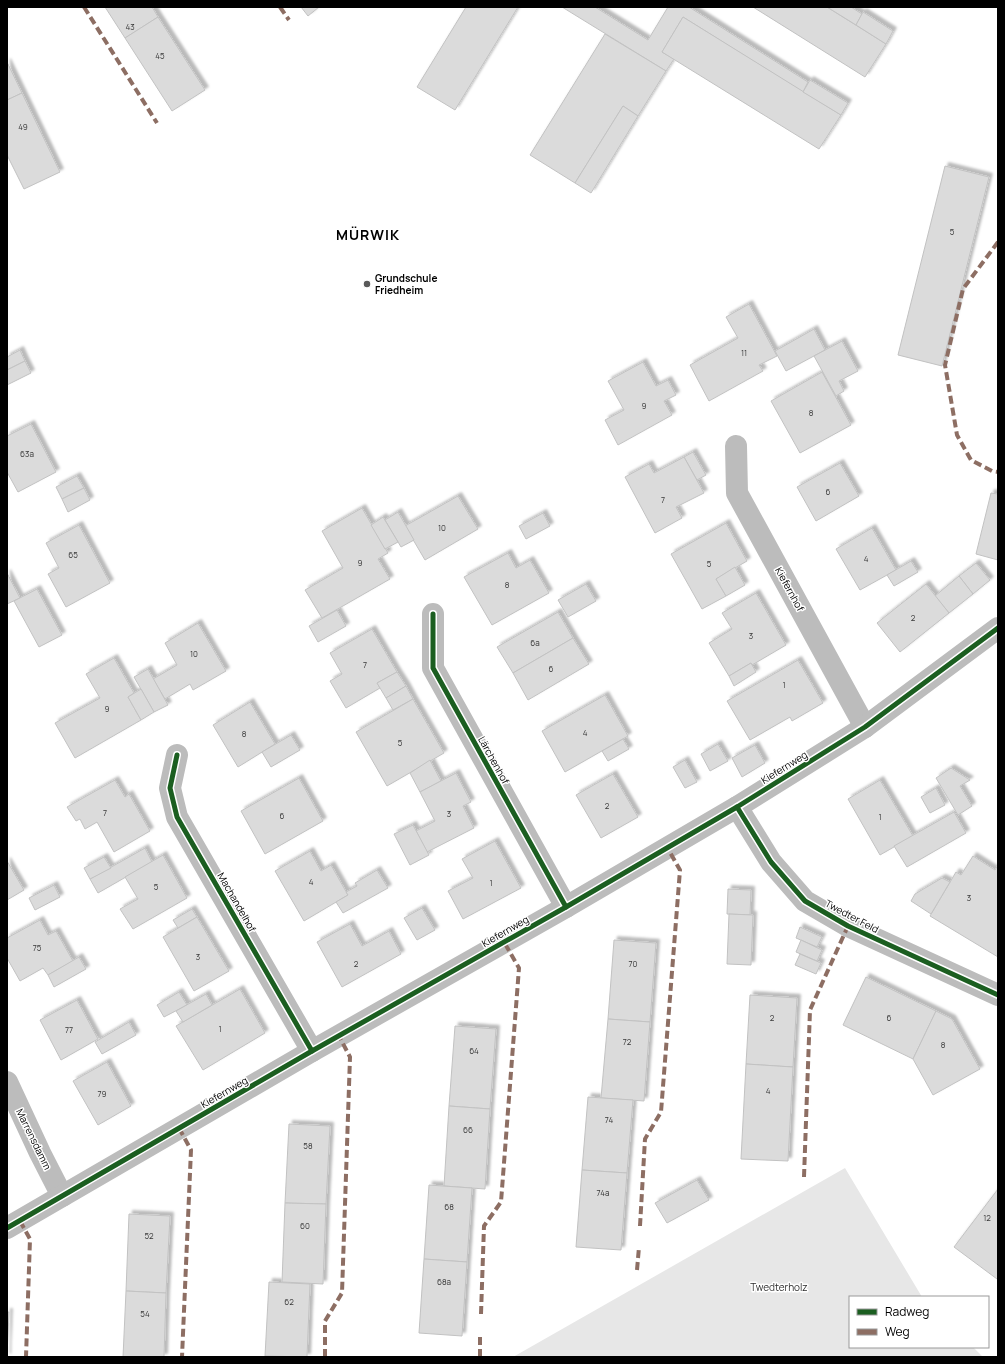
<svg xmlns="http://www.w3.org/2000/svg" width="1005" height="1364" viewBox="0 0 1005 1364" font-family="Manrope,sans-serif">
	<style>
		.green { fill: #e7e7e7 }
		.building { fill: #dbdbdb; stroke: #c2c2c2; filter: url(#shadow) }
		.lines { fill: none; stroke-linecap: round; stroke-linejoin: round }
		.street { stroke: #bcbcbc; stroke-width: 22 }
		.quiet { stroke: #8d6e63; stroke-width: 4; stroke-dasharray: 8 4; stroke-linecap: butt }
		.cycleway-casing { stroke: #fff; stroke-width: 8 }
		.cycleway { stroke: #1b5e20; stroke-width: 5 }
		.poi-dot { fill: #595959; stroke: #fff; stroke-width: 1.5 }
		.labels { text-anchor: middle; stroke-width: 3; stroke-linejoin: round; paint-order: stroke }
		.number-label { font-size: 8px; fill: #373737 }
		.poi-label { font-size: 10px; font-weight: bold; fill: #000; stroke: #fff; text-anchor: start }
		.street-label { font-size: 10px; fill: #000; stroke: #fff }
		.park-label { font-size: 10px; fill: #2b2b2b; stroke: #fff }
		.district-label { font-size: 14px; font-weight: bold; letter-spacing: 1px; fill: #000; stroke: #fff }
	</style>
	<defs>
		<filter id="shadow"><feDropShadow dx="3.5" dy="-3.5" stdDeviation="1" flood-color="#0004"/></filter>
	</defs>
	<rect width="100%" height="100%" fill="#fff"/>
	<path class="green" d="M 845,1168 L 922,1297 L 850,1297 L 850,1347 L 973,1347 L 983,1357 L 513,1357 Z"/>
	<g class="building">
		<path d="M 105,7 L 152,7 L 158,17 L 125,38 Z"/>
		<path d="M 301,7 L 319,7 L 308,16 Z"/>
		<path d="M 466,7 L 518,7 L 455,110 L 417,87 Z"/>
		<path d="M 562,7 L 595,7 L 648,40 L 668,7 L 689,7 L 808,82 L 803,92 L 683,17 L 662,52 L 674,59 L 666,71 Z"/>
		<path d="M 753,7 L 827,7 L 886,44 L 865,77 Z"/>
		<path d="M 827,7 L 851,7 L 862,14 L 856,25 Z"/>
		<path d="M 863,12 L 893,31 L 886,44 L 856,25 Z"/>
		<path d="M 158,17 L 205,90 L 172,111 L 125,38 Z"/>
		<path d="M 683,17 L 841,115 L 819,149 L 662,52 Z"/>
		<path d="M 605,34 L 666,71 L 638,116 L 623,106 L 575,183 L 530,155 Z"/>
		<path d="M 7,62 L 22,93 L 7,100 Z"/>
		<path d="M 810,80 L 848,103 L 841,115 L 803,92 Z"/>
		<path d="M 22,93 L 60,172 L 24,189 L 7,155 L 7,100 Z"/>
		<path d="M 623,106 L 638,116 L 591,193 L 575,183 Z"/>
		<path d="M 945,166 L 989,177 L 942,366 L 898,355 Z"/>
		<path d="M 749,304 L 777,356 L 759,365 L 763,371 L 709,401 L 690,365 L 738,338 L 726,317 Z"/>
		<path d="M 814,329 L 825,350 L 786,371 L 775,351 Z"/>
		<path d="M 842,341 L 858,371 L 839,381 L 844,391 L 836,396 L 814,356 Z"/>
		<path d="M 20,350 L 25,361 L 7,370 L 7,357 Z"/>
		<path d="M 25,361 L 31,373 L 7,385 L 7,370 Z"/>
		<path d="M 643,362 L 656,386 L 668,380 L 676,395 L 664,401 L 672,415 L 618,445 L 605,420 L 624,410 L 608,381 Z"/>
		<path d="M 822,372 L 851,425 L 800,453 L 771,401 Z"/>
		<path d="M 31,424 L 56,472 L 18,492 L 7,472 L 7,436 Z"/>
		<path d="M 693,452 L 706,475 L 697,480 L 684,457 Z"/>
		<path d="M 684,457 L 704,493 L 676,507 L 682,518 L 655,533 L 625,477 L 649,464 L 654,473 Z"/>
		<path d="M 840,463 L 859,496 L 816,521 L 797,487 Z"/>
		<path d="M 77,476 L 84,488 L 62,499 L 56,487 Z"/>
		<path d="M 84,488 L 90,500 L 68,512 L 62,499 Z"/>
		<path d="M 991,493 L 998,494 L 998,560 L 976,554 Z"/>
		<path d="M 458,496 L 478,529 L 425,560 L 405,526 Z"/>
		<path d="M 362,508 L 388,553 L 378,559 L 390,579 L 322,618 L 305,590 L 343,568 L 322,531 Z"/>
		<path d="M 398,512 L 414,540 L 401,547 L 385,520 Z"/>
		<path d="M 543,513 L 550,526 L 526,539 L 519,526 Z"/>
		<path d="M 383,517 L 398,542 L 385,549 L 371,525 Z"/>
		<path d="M 726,523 L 747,561 L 716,579 L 726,596 L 702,609 L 671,554 Z"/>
		<path d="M 79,525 L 110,583 L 66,607 L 48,574 L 59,568 L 46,543 Z"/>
		<path d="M 872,528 L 896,570 L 860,590 L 836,549 Z"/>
		<path d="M 508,553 L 516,568 L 530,560 L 549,593 L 492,625 L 464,577 Z"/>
		<path d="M 911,561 L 918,572 L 894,586 L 887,575 Z"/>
		<path d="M 976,563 L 990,580 L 973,594 L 959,576 Z"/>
		<path d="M 735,567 L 745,585 L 726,596 L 716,579 Z"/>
		<path d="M 7,573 L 20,598 L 7,604 Z"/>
		<path d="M 959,576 L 973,594 L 949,613 L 935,596 Z"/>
		<path d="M 586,584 L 596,601 L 568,617 L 558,600 Z"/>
		<path d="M 926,584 L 949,613 L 900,652 L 877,623 Z"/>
		<path d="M 37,589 L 62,635 L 39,647 L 14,601 Z"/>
		<path d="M 756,593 L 786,645 L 752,665 L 751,663 L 729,676 L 709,643 L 732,629 L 722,613 Z"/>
		<path d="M 337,610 L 346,626 L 318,642 L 309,626 Z"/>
		<path d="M 558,612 L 573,638 L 513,673 L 497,647 Z"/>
		<path d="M 198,623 L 226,671 L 193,690 L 190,684 L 165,699 L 153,679 L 177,665 L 165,643 Z"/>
		<path d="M 372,629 L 397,672 L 377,683 L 380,688 L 346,708 L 330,681 L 342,674 L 330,653 Z"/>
		<path d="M 573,638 L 589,664 L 528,700 L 513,673 Z"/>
		<path d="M 114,658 L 134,693 L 128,697 L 141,720 L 75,758 L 55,723 L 100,698 L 86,674 Z"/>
		<path d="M 798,660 L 823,703 L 792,721 L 790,717 L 750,740 L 727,701 Z"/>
		<path d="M 751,663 L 756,672 L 734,686 L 729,676 Z"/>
		<path d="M 148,669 L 168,705 L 154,712 L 134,677 Z"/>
		<path d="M 397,672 L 406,686 L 386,698 L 377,683 Z"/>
		<path d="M 406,686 L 413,699 L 393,710 L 386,698 Z"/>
		<path d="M 141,689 L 154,712 L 141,720 L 128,697 Z"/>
		<path d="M 605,695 L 628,736 L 565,772 L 542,731 Z"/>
		<path d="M 413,699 L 444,753 L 387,786 L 356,732 Z"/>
		<path d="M 250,702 L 275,744 L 238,767 L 213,725 Z"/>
		<path d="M 291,735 L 300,750 L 271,767 L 262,752 Z"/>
		<path d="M 623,739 L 629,749 L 608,761 L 602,751 Z"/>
		<path d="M 718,744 L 728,761 L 710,771 L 701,754 Z"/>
		<path d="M 755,745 L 765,763 L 742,777 L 732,758 Z"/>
		<path d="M 430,760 L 441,781 L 420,792 L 410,773 Z"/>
		<path d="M 685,760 L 697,782 L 685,788 L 673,767 Z"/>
		<path d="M 951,768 L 970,780 L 960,786 L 972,806 L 958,815 L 936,778 Z"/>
		<path d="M 456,773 L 471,802 L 463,806 L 474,828 L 427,852 L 416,831 L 435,821 L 420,792 Z"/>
		<path d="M 613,774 L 638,817 L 601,838 L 576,795 Z"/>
		<path d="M 299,778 L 323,821 L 265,854 L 241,811 Z"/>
		<path d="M 115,780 L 125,797 L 129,794 L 150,831 L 114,852 L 97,822 L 85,829 L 80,819 L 76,821 L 67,807 Z"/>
		<path d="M 880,780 L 913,836 L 880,855 L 848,799 Z"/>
		<path d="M 936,788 L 945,805 L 930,813 L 921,797 Z"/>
		<path d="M 954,812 L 966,833 L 907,867 L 894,846 Z"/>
		<path d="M 413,825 L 429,855 L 410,865 L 394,834 Z"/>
		<path d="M 495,841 L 521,888 L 463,919 L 448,891 L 473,878 L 462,859 Z"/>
		<path d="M 145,848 L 152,862 L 98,893 L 90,879 Z"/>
		<path d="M 310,851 L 321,871 L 331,865 L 348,895 L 304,921 L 275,871 Z"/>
		<path d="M 163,855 L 187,898 L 133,929 L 120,909 L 138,899 L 125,877 Z"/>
		<path d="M 973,856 L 995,870 L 998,865 L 998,957 L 930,916 L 956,872 L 961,875 Z"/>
		<path d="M 104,857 L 111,868 L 90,879 L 84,868 Z"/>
		<path d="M 7,861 L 24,890 L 7,900 Z"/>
		<path d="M 377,870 L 388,888 L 343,913 L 336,902 L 348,895 L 346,892 L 357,886 L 355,883 Z"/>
		<path d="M 942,878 L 950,882 L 931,914 L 911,901 L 915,894 Z"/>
		<path d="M 54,885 L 60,897 L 35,910 L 29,898 Z"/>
		<path d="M 728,889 L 751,890 L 750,915 L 727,914 Z"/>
		<path d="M 422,908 L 435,930 L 417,940 L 404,918 Z"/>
		<path d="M 192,909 L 197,917 L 178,928 L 173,920 Z"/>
		<path d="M 729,914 L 753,915 L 751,965 L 727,964 Z"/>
		<path d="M 197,917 L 229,971 L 194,991 L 163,937 Z"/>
		<path d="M 40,920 L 48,935 L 56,931 L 73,961 L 48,975 L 43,968 L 20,981 L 7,958 L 7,938 Z"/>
		<path d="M 350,924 L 362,946 L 389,931 L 401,954 L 342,987 L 317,942 Z"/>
		<path d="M 800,927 L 822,937 L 817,947 L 796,938 Z"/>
		<path d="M 614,940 L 656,943 L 650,1022 L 608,1019 Z"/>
		<path d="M 801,940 L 822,950 L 817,961 L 796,952 Z"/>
		<path d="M 800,954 L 821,963 L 816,974 L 795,965 Z"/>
		<path d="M 79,957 L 86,969 L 54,987 L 48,975 Z"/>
		<path d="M 866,977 L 936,1011 L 913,1059 L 843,1025 Z"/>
		<path d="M 240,989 L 265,1033 L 203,1070 L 176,1026 Z"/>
		<path d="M 179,992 L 187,1005 L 164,1017 L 157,1005 Z"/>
		<path d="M 206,994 L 212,1005 L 183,1022 L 176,1011 Z"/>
		<path d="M 750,995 L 797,998 L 793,1067 L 746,1064 Z"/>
		<path d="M 77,1000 L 98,1039 L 61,1060 L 40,1020 Z"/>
		<path d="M 936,1011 L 952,1019 L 980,1069 L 933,1095 L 913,1059 Z"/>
		<path d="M 608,1019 L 650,1022 L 644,1101 L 601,1098 Z"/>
		<path d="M 129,1022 L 136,1035 L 102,1054 L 95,1042 Z"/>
		<path d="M 455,1026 L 496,1029 L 490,1109 L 449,1106 Z"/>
		<path d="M 107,1062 L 131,1106 L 98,1125 L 73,1081 Z"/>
		<path d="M 746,1064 L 793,1067 L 788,1161 L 741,1159 Z"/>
		<path d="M 588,1097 L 633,1100 L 627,1173 L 582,1170 Z"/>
		<path d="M 449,1106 L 490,1109 L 485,1189 L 444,1186 Z"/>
		<path d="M 289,1124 L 330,1126 L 326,1204 L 285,1203 Z"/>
		<path d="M 582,1170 L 627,1173 L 621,1250 L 576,1247 Z"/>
		<path d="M 697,1180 L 709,1200 L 667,1223 L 655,1203 Z"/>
		<path d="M 429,1185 L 472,1188 L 467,1262 L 424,1259 Z"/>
		<path d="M 998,1189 L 998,1278 L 997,1279 L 954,1247 Z"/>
		<path d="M 285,1203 L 326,1204 L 323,1284 L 282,1282 Z"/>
		<path d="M 129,1214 L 170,1216 L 166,1293 L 126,1291 Z"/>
		<path d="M 424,1259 L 467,1262 L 462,1336 L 419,1333 Z"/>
		<path d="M 269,1282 L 310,1284 L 307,1357 L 265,1356 Z"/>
		<path d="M 126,1291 L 166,1293 L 164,1357 L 123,1357 Z"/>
		<path d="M 7,1312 L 9,1312 L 7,1357 Z"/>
	</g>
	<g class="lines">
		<g class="street">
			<path d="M 736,446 L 737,493 L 865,727"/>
			<path d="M 433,614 L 433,668 L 566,907"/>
			<path d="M 177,755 L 170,788 L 177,817 L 312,1051"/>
			<path d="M 737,807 L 771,862 L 805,901 L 848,926 L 998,995"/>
			<path d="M 7,1082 L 40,1153 L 62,1196"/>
			<path d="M 7,1228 L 312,1051 L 566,907 L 737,807 L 865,727 L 998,628"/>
		</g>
		<g class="quiet">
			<path d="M 84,7 L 157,123"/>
			<path d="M 280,7 L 289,20"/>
			<path d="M 998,242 L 963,289 L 945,365 L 957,435 L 971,460 L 992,471 L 998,472"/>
			<path d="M 179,1128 L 191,1150 L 182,1357"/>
			<path d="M 804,1177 L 810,1010 L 848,926"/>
			<path d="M 20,1221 L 30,1239 L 26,1357"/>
			<path d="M 640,1226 L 645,1139 L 661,1112 L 680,870 L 667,847"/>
			<path d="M 637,1270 L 639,1247"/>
			<path d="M 481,1314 L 484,1226 L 501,1202 L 519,968 L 504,942"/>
			<path d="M 325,1357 L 325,1321 L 342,1293 L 350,1057 L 339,1036"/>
			<path d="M 480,1357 L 480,1335"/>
		</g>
		<defs>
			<g id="cycleway">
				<path d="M 433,614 L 433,668 L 566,907"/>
				<path d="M 177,755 L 170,788 L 177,817 L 312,1051"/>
				<path d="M 737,807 L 771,862 L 805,901 L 848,926 L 998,995"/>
				<path d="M 7,1228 L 312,1051 L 566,907 L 737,807 L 865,727 L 998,628"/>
			</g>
		</defs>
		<use href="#cycleway" class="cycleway-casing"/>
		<use href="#cycleway" class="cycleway"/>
	</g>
	<circle class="poi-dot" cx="367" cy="284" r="4"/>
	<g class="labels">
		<g class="number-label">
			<text x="130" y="30">43</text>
			<text x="160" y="59">45</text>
			<text x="23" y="130">49</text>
			<text x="952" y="235">5</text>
			<text x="744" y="356">11</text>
			<text x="644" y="409">9</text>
			<text x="811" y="416">8</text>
			<text x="27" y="457">63a</text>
			<text x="828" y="495">6</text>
			<text x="663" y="503">7</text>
			<text x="442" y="531">10</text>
			<text x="73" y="558">65</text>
			<text x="866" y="562">4</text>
			<text x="360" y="566">9</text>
			<text x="709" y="567">5</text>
			<text x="507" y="588">8</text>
			<text x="913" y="621">2</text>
			<text x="751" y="639">3</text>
			<text x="535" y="646">6a</text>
			<text x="194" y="657">10</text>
			<text x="365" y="668">7</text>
			<text x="551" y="672">6</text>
			<text x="784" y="688">1</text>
			<text x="107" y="712">9</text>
			<text x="585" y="736">4</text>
			<text x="244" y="737">8</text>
			<text x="400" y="746">5</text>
			<text x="607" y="809">2</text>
			<text x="105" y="816">7</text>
			<text x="449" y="817">3</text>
			<text x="282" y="819">6</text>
			<text x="880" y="820">1</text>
			<text x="311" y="885">4</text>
			<text x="491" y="886">1</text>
			<text x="156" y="890">5</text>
			<text x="969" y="901">3</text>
			<text x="37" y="951">75</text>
			<text x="198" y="960">3</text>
			<text x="356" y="967">2</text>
			<text x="633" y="967">70</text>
			<text x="772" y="1021">2</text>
			<text x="889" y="1021">6</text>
			<text x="220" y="1032">1</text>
			<text x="69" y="1033">77</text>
			<text x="627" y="1045">72</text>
			<text x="943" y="1048">8</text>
			<text x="474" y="1054">64</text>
			<text x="768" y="1094">4</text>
			<text x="102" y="1097">79</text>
			<text x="609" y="1123">74</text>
			<text x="468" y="1133">66</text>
			<text x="308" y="1149">58</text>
			<text x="603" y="1196">74a</text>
			<text x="449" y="1210">68</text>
			<text x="987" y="1221">12</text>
			<text x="305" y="1229">60</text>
			<text x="149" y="1239">52</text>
			<text x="444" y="1285">68a</text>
			<text x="289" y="1305">62</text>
			<text x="145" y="1317">54</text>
		</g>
		<g class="poi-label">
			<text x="375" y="282">Grundschule<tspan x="375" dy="12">Friedheim</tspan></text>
		</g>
		<g class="street-label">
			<text transform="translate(790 589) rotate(61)" y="4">Kiefernhof</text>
			<text transform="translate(494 760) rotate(61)" y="4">Lärchenhof</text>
			<text transform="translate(784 767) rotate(-32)" y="4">Kiefernweg</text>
			<text transform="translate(237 902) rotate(60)" y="4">Machandelhof</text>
			<text transform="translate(852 916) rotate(28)" y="4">Twedter Feld</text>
			<text transform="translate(505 931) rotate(-30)" y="4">Kiefernweg</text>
			<text transform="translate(224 1092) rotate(-30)" y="4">Kiefernweg</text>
			<text transform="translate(34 1139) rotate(64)" y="4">Marrensdamm</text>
		</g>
		<g class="park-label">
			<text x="779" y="1291">Twedterholz</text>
		</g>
		<g class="district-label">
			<text x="368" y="240">MÜRWIK</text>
		</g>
	</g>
	<rect width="1005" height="1364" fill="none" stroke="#000000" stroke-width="16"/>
	<rect x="849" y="1296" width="140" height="52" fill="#ffffff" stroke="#999999"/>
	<rect x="857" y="1309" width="20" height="6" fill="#1b5e20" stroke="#999999"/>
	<text x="885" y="1316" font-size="12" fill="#000000">Radweg</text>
	<rect x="857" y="1329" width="20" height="6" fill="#8d6e63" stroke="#999999"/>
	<text x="885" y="1336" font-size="12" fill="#000000">Weg</text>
</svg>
